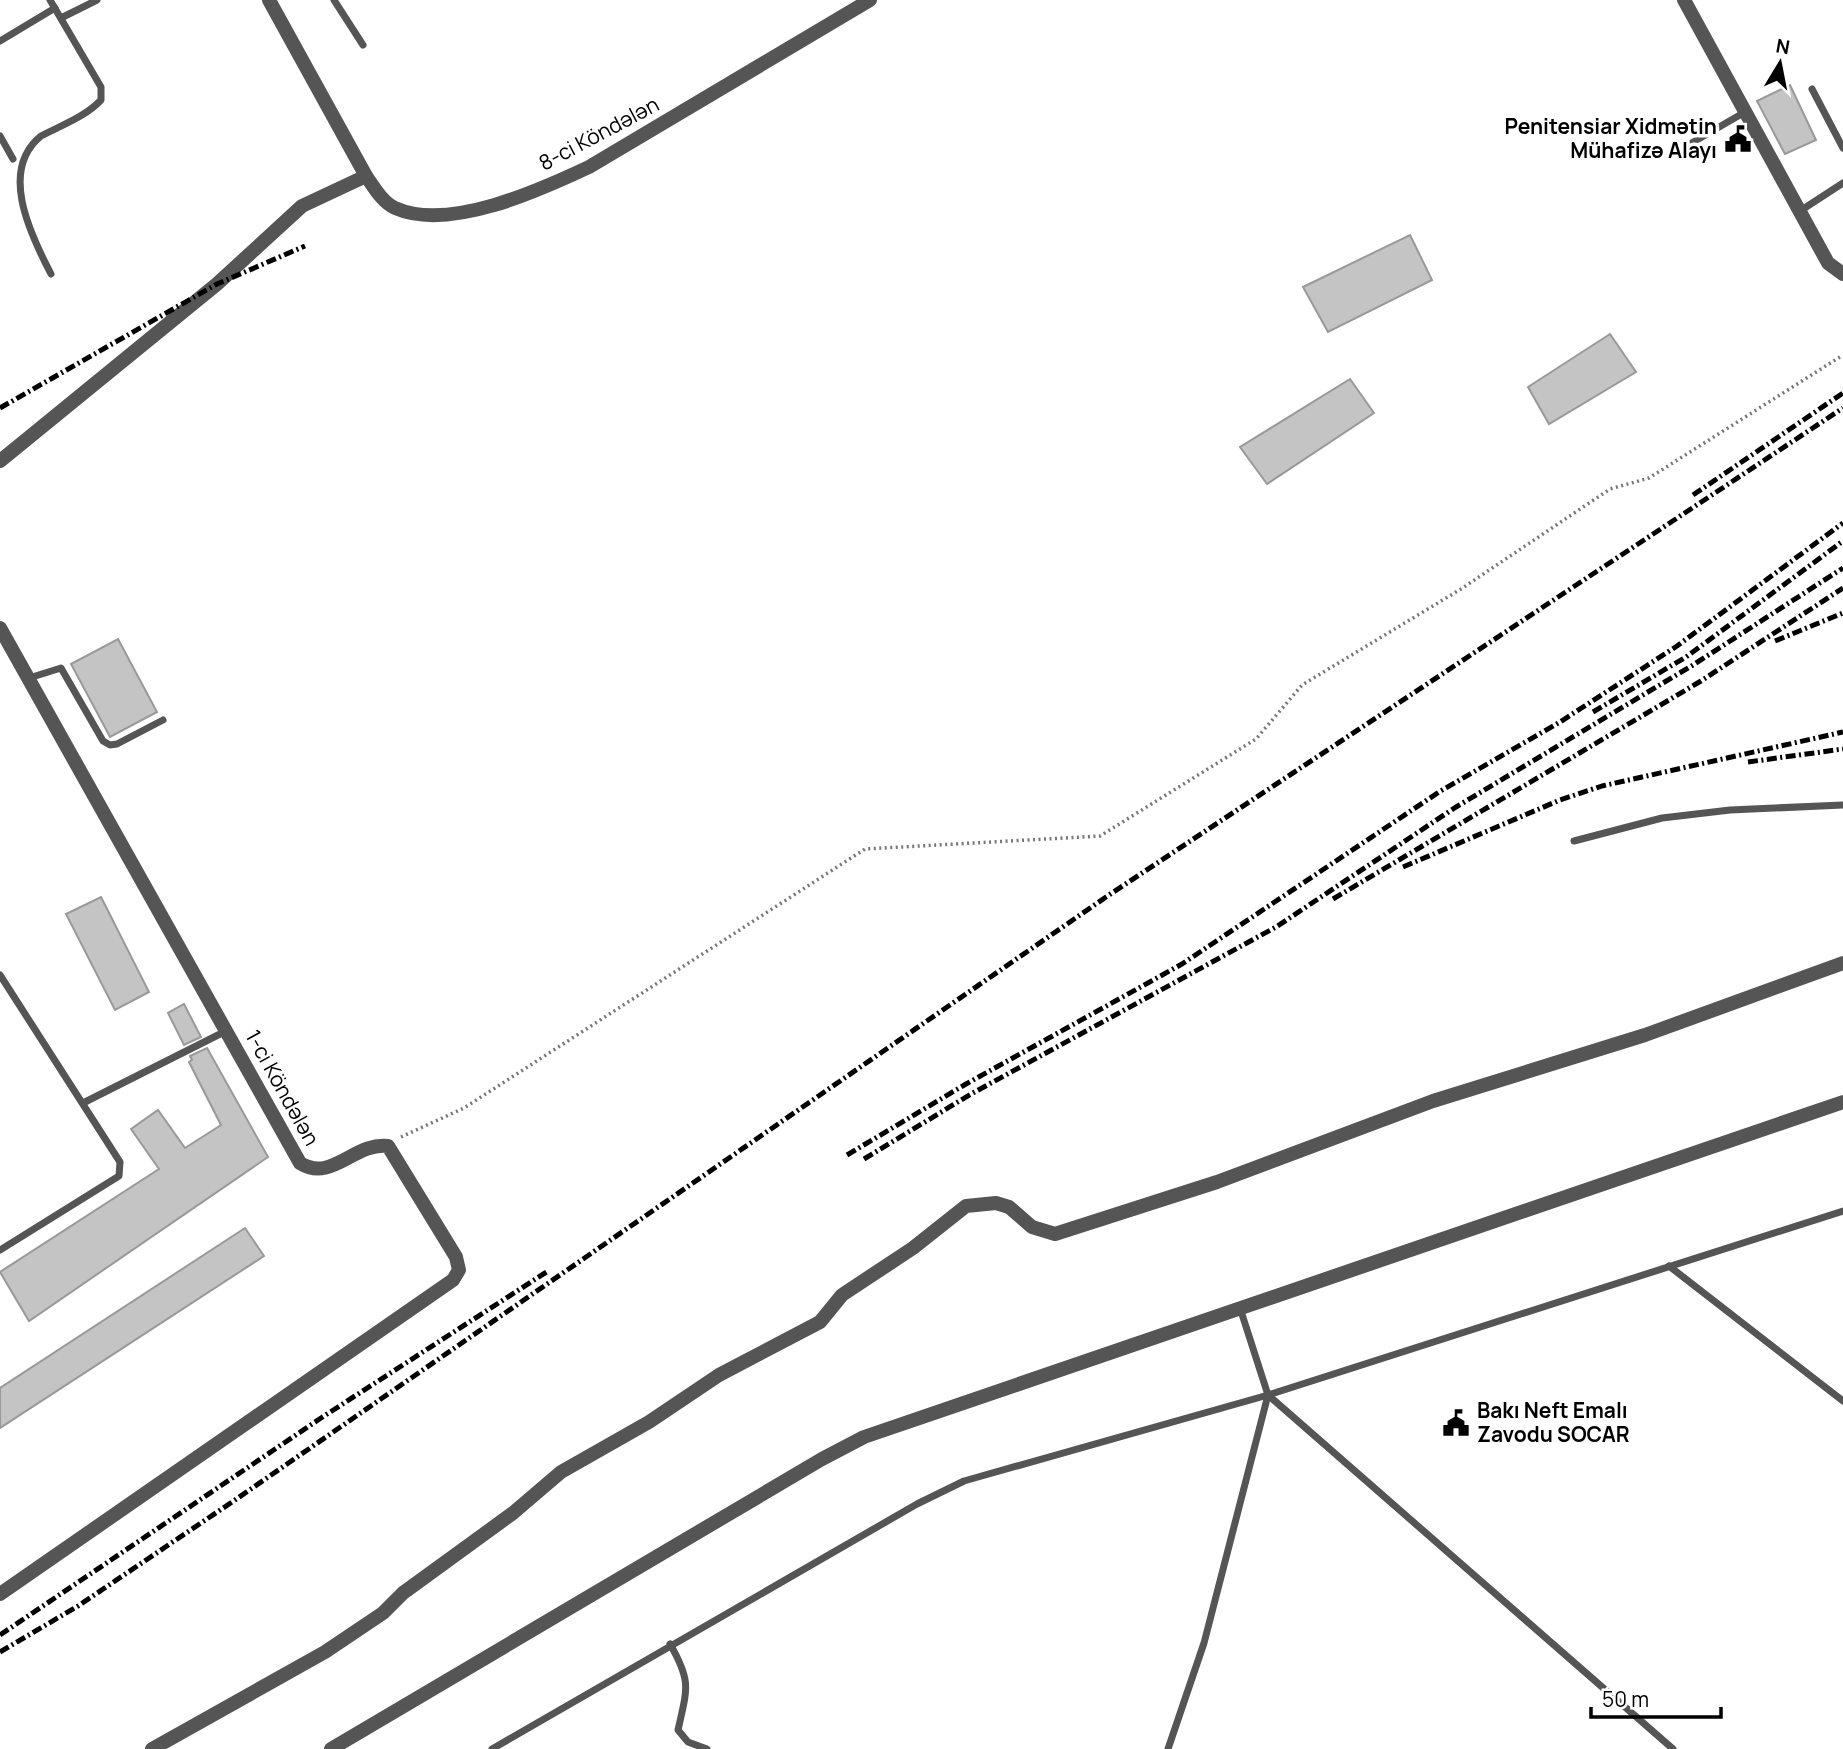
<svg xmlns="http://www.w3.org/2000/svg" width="1843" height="1749" viewBox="0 0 1843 1749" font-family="Manrope,sans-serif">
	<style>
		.building { fill: #c4c4c4; stroke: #999; stroke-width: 2 }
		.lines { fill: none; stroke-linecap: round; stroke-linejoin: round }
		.path { stroke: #777; stroke-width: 3.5; stroke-dasharray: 2 3.5; stroke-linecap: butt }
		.lane { stroke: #555; stroke-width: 7 }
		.street { stroke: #555; stroke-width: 14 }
		.rail { stroke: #000; stroke-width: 5; stroke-dasharray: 10 3.5 2 3.5; stroke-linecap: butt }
		.labels { text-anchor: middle; stroke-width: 7; stroke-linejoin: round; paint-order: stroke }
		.poi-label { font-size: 21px; font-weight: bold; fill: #000; stroke: #fff; text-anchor: end }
		.street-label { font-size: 21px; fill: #000; stroke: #fff }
	</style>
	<rect width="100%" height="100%" fill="#fff"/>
	<g class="building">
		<path d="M 1790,85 L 1816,140 L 1785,154 L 1757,101 Z"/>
		<path d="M 1410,235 L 1432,280 L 1328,332 L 1303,287 Z"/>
		<path d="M 1610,334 L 1636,372 L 1549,424 L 1528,387 Z"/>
		<path d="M 1350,379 L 1374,413 L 1267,484 L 1240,447 Z"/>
		<path d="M 118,639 L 157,712 L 110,737 L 71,664 Z"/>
		<path d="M 101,897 L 149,992 L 115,1010 L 66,914 Z"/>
		<path d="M 184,1004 L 201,1037 L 184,1045 L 168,1013 Z"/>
		<path d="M 207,1048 L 268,1157 L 29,1321 L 0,1272 L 159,1169 L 131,1129 L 158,1110 L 185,1148 L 221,1125 L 189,1062 L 192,1060 L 190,1056 Z"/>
		<path d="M 245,1228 L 264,1256 L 0,1428 L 0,1388 Z"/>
	</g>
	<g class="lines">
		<path class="path" d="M 401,1137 L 464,1108 L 865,849 L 1100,836 L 1256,739 L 1302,685 L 1461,589 L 1610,489 L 1649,478 L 1843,355"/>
		<g class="lane">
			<path d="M 50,0 L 101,87 L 101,100 C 85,117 62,125 41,136 C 0,169 28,230 51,274"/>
			<path d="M 334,0 L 363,45"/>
			<path d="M 61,18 L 97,0"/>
			<path d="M 0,41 L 55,8"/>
			<path d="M 1812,89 L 1843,148"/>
			<path d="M 0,136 L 13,159"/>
			<path d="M 1671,155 L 1745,112"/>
			<path d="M 1800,211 L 1843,183"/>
			<path d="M 29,678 L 61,668 L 103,741 L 110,745 L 117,744 L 163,720"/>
			<path d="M 1574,841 L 1662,818 L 1730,810 L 1843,805"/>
			<path d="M 0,975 L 120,1162 L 119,1176 L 0,1250"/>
			<path d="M 83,1103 L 226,1031"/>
			<path d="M 1669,1266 L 1843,1401"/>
			<path d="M 1240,1308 L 1268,1395 L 1673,1749"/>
			<path d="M 670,1644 C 692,1682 687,1689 678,1730 L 688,1742 L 707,1749"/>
			<path d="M 492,1749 L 917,1504 L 964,1481 L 1268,1395 L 1843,1211"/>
			<path d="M 1168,1749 L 1204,1643 L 1268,1395"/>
		</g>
		<g class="street">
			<path d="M 269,0 L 366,176 C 374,187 382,202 395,208 C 449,232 540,190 589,167 L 870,0"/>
			<path d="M 1684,0 L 1828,263 L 1843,274"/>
			<path d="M 0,461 L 217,284 L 302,206 L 366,176"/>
			<path d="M 0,628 L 300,1163 C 332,1183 354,1142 388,1146 L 456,1257 L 459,1270 L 453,1280 L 0,1594"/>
			<path d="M 152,1749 L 325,1652 L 383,1613 L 403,1593 L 513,1513 L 561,1472 L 649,1422 L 719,1375 L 820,1322 L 842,1295 L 913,1248 L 966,1206 L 996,1203 L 1009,1207 L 1032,1227 L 1055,1234 L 1217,1182 L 1433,1101 L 1645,1035 L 1843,963"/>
			<path d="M 331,1749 L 822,1459 L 864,1437 L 1843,1102"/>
		</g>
		<g class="rail">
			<path d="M 0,408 L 217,284 L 305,246"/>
			<path d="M 1693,495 L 1843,393"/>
			<path d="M 1775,641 L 1843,613"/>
			<path d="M 1593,712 L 1686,657 L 1843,541"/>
			<path d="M 1748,762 L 1843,749"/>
			<path d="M 1403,867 L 1560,800 L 1602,786 L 1843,732"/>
			<path d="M 1333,899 L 1701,681 L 1843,588"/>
			<path d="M 847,1155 L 966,1084 L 1182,964 L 1439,792 L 1560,722 L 1677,646 L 1843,523"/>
			<path d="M 864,1159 L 971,1094 L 1276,927 L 1456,807 L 1693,665 L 1843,568"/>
			<path d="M 0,1635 L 321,1418 L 548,1271"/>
			<path d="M 0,1652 L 78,1606 L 235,1500 L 1106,897 L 1843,408"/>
		</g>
	</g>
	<defs>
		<symbol id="civic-bare" viewBox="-9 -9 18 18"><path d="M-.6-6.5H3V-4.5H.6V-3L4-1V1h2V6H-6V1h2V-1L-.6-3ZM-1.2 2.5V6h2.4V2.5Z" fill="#000" stroke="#fff" stroke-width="2.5" paint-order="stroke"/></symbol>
	</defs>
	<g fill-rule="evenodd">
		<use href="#civic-bare" x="1719" y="120" width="38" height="38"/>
		<use href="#civic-bare" x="1437" y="1404" width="38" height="38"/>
	</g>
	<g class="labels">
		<g class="poi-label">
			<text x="1717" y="134">Penitensiar Xidmətin<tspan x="1717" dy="24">Mühafizə Alayı</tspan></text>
			<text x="1477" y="1418" text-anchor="start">Bakı Neft Emalı<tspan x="1477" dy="24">Zavodu SOCAR</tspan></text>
		</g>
		<g class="street-label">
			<text transform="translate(599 134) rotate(-28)" y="7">8-ci Köndələn</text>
			<text transform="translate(282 1088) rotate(61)" y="7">1-ci Köndələn</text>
		</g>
	</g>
	<g transform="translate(1780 63) rotate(10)" stroke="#ffffff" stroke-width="5" paint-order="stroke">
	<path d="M0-5L12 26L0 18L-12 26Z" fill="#000000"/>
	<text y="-10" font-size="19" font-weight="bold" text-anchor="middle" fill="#000000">N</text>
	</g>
	<path d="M1591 1707v10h130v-10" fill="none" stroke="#000000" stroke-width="3.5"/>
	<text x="1602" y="1707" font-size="21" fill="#000000" stroke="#ffffff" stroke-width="5" paint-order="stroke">50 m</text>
</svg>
